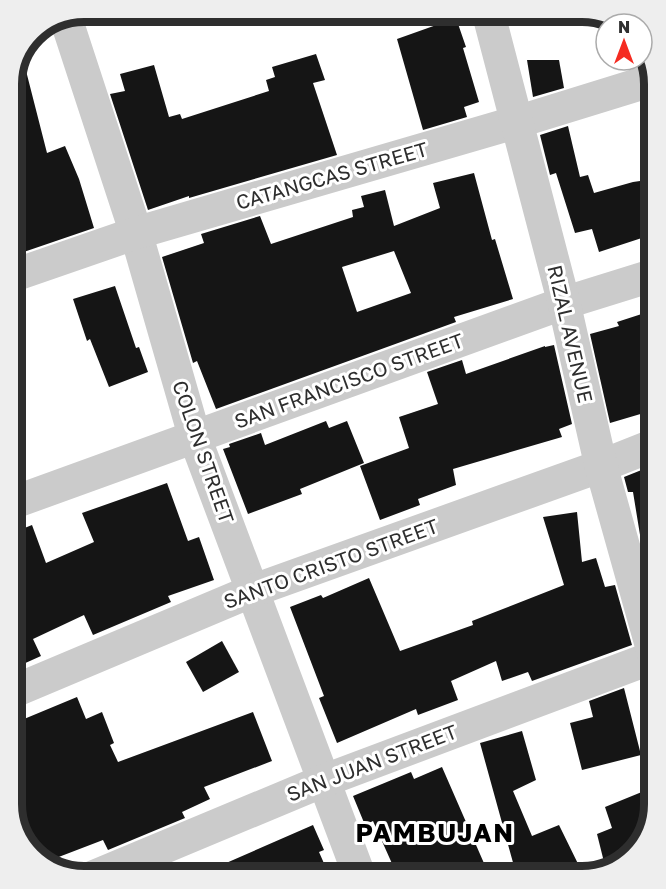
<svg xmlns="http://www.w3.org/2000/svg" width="666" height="889" viewBox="0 0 666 889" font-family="'Golos Text',sans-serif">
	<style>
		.building { fill: #151515; fill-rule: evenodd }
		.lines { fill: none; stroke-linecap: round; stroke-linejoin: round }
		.minor { stroke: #cbcbcb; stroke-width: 33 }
		.tertiary { stroke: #cbcbcb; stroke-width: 33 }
		.labels { text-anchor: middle; stroke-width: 6; stroke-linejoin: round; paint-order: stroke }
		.street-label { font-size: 20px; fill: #2e2e2e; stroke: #fff }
		.district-label { font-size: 26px; font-weight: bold; letter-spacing: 1.5px; fill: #000; stroke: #fff }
		.rim { fill: none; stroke: #2e2e2e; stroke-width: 8 }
	</style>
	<rect width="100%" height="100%" fill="#fff"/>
	<g class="building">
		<path d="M 456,18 L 466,47 L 463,48 L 479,102 L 464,107 L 467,117 L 423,130 L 397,39 Z"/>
		<path d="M 316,54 L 325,80 L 313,83 L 337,155 L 189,198 L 189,196 L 148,210 L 110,94 L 125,91 L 120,74 L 154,65 L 169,117 L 180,114 L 182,119 L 269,91 L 266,80 L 275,77 L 272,67 Z"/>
		<path d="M 23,59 L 47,153 L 65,146 L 79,179 L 94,228 L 12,256 L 12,80 Z"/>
		<path d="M 527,60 L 559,60 L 564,88 L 533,97 Z"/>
		<path d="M 568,126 L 580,177 L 588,175 L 594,193 L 633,182 L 654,179 L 654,234 L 599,252 L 592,229 L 575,233 L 556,173 L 550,175 L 540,135 Z"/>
		<path d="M 474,173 L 492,240 L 495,239 L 513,299 L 454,317 L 456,322 L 216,409 L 197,361 L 193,363 L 162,257 L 204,243 L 201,234 L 260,216 L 271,244 L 353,217 L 352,210 L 364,207 L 361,196 L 385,190 L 394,226 L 440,208 L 433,183 ZM 394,251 L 411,293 L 357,312 L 342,267 Z"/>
		<path d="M 115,286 L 136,348 L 139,347 L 148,372 L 109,387 L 90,339 L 87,341 L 73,299 Z"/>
		<path d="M 654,310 L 654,410 L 610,423 L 590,334 L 619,326 L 617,322 Z"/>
		<path d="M 554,345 L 572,424 L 559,429 L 562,437 L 453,469 L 456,485 L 418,499 L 420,505 L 380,520 L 360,466 L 409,448 L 399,417 L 438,404 L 427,372 L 462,360 L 466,374 L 545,346 L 545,347 Z"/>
		<path d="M 326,421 L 329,428 L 347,421 L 364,463 L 300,489 L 302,494 L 248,514 L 223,449 L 230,447 L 229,444 L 261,433 L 265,445 Z"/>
		<path d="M 654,465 L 654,540 L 641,541 L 633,492 L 628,492 L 624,477 Z"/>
		<path d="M 167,483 L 188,541 L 199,537 L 214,580 L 168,596 L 171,602 L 93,635 L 84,615 L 33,639 L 41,656 L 12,669 L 12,533 L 32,525 L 46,563 L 94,542 L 82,513 Z"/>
		<path d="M 577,512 L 582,562 L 596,558 L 605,587 L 615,585 L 632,645 L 532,681 L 528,672 L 502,681 L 496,661 L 451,681 L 458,700 L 418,715 L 416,709 L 337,743 L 319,698 L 324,696 L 290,607 L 321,595 L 323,598 L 369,578 L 400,651 L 473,625 L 472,621 L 564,585 L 543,517 Z"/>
		<path d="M 222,641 L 239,672 L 203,692 L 186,662 Z"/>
		<path d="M 624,688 L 641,755 L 582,770 L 570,723 L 593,717 L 589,701 Z"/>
		<path d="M 77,697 L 86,719 L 102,712 L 114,743 L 110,745 L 118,762 L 253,712 L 272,761 L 204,787 L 210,799 L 182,812 L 185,818 L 108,850 L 103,840 L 43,863 L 24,844 L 12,804 L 12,724 Z"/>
		<path d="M 522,731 L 536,780 L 513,791 L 532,836 L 559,825 L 584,876 L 517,877 L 480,743 Z"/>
		<path d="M 442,767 L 490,877 L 398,877 L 373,821 L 365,825 L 353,796 L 411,772 L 414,779 Z"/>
		<path d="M 654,787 L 654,805 L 644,840 L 621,865 L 606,870 L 597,834 L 612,828 L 605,807 Z"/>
		<path d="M 313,825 L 324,850 L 319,852 L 330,877 L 194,877 Z"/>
	</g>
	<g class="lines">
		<g class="minor">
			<path d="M 66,19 L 136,233 L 195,438 L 360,877"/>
			<path d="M 12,276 L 136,233 L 517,122 L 653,80"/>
			<path d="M 12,503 L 564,303 L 654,275"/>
			<path d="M 12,692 L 252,591 L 601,466 L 654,445"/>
			<path d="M 93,877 L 323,781 L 654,657"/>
		</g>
		<path class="tertiary" d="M 488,12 L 564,303 L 601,466 L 654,655"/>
	</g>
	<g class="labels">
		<g class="street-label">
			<text transform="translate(332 176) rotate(-16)" y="7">CATANGCAS STREET</text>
			<text transform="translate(570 334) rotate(77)" y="7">RIZAL AVENUE</text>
			<text transform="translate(349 381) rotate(-20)" y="7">SAN FRANCISCO STREET</text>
			<text transform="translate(203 452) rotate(71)" y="7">COLON STREET</text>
			<text transform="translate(331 564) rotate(-20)" y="7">SANTO CRISTO STREET</text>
			<text transform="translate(372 763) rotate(-21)" y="7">SAN JUAN STREET</text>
		</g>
		<g class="district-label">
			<text x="435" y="842">PAMBUJAN</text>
		</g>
	</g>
	<path d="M0 0H666V889H0ZM84 22H582A62 62 0 0 1 644 84V804A62 62 0 0 1 582 866H84A62 62 0 0 1 22 804V84A62 62 0 0 1 84 22Z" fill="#eee" fill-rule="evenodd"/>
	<path class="rim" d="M84 22H582A62 62 0 0 1 644 84V804A62 62 0 0 1 582 866H84A62 62 0 0 1 22 804V84A62 62 0 0 1 84 22Z"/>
	<g transform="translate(624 42)"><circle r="28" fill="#ffffff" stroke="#ababab" stroke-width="1.5"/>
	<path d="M0-4.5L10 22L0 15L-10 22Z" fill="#f52b21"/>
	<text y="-9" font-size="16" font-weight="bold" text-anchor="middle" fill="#2e2e2e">N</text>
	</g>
</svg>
